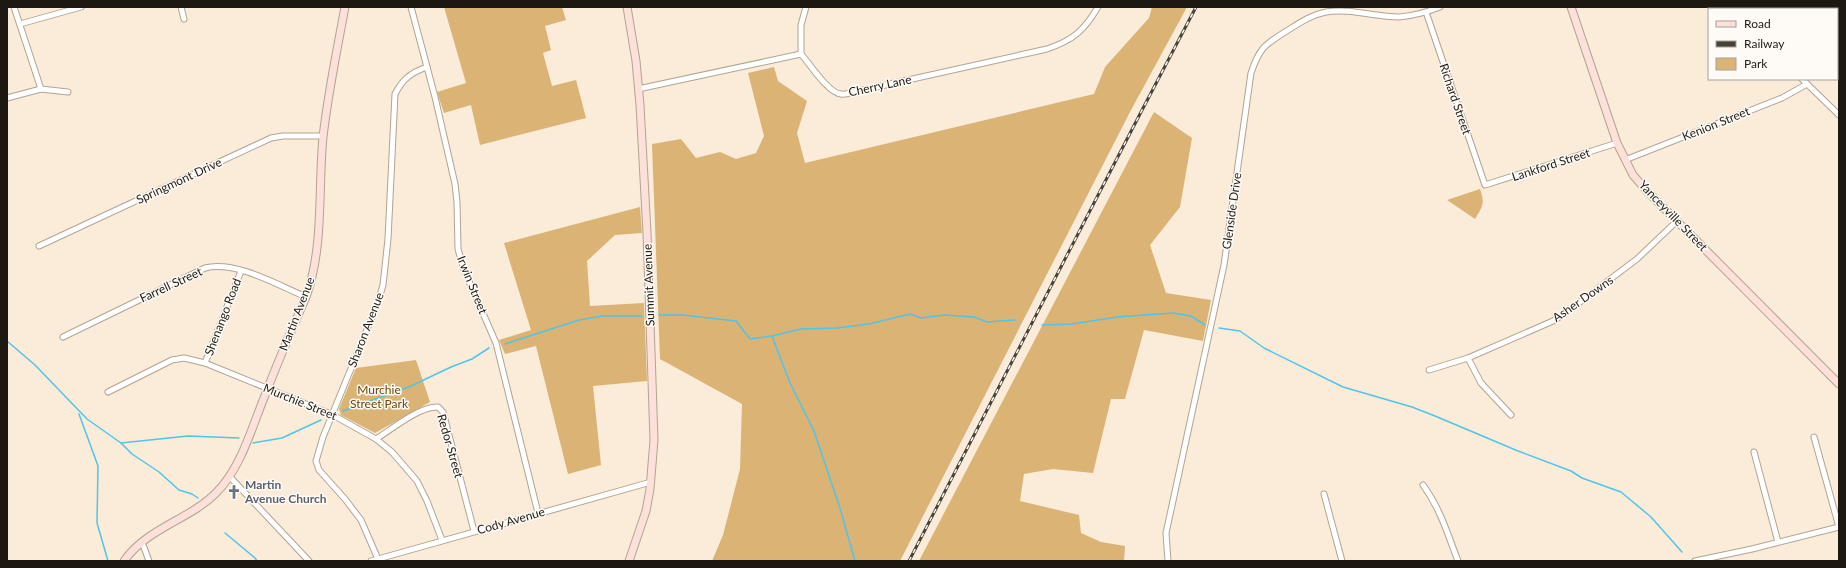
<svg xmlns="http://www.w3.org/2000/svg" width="1846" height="568" viewBox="0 0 1846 568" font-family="Lato,sans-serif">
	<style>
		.green { fill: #dbb375 }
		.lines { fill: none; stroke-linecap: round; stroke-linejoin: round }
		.stream { stroke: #50c4e9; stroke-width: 1.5 }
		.street-casing { stroke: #b1a492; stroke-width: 7 }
		.secondary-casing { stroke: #b1a492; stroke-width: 9 }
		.street { stroke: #fff; stroke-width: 5 }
		.secondary { stroke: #fee0da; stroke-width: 7 }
		.rail-casing { stroke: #484239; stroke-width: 3 }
		.rail { stroke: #fefbf7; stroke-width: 1.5; stroke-dasharray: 4.5; stroke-linecap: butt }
		.labels { text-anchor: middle; stroke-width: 3; stroke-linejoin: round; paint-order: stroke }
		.street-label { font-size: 12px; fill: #1d1912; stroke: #fefbf7 }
		.park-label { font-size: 12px; fill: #664500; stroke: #fefbf7 }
		.worship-label { font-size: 12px; font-weight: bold; fill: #5b616d; stroke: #fefbf7; text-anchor: start }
	</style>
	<rect width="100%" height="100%" fill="#faecd9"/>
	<g class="green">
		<path d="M 444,7 L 562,7 L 566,20 L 545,26 L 551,50 L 543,53 L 552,86 L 576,80 L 586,118 L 480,145 L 471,105 L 444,113 L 437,92 L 466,83 Z"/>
		<path d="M 1152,7 L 1187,7 L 1130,112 L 900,561 L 712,561 L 723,535 L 740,469 L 742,404 L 660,359 L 652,144 L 681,139 L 696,158 L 720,152 L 736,159 L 756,153 L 764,136 L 748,73 L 774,67 L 778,81 L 807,101 L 797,133 L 805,163 L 1094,94 L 1105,67 L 1149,18 Z"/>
		<path d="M 1154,112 L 1192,138 L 1180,207 L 1150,245 L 1166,293 L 1211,300 L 1203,341 L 1144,330 L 1125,399 L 1111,399 L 1093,473 L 1053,469 L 1024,474 L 1020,501 L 1079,515 L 1081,533 L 1101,542 L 1125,546 L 1124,561 L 919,561 Z"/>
		<path d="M 1480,189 C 1485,204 1483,206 1475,219 L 1447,200 Z"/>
		<path d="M 640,207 L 642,233 L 615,235 L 587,261 L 590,306 L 644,303 L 647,381 L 593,386 L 601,465 L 568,474 L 536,346 L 505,354 L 499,340 L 531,330 L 504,243 Z"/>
		<path d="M 416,360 L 430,402 L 375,433 L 341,415 L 339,409 L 356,368 Z"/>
	</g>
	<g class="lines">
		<g class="stream">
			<path d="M 659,315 L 682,315 L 736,321 L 750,339 L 772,336 L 801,329 L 837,328 L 869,324 L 910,314 L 921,318 L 944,315 L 974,317 L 987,322 L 1015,320"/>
			<path d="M 1042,325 L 1072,324 L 1117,317 L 1173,313 L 1191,316 L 1205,325"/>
			<path d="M 1219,328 L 1240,331 L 1264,348 L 1343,387 L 1412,407 L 1435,416 L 1518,451 L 1571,471 L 1582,478 L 1621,492 L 1651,517 L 1682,552"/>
			<path d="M 772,336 L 790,383 L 814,431 L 840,508 L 855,561"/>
			<path d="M 7,341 L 35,365 L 87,419 L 121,443 L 132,454 L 159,472 L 179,490 L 192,494 L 198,498"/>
			<path d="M 505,344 L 579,320 L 602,316 L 642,316"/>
			<path d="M 343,411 L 411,386 L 451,367 L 472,359 L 489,348"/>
			<path d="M 79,414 L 98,466 L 97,523 L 108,561"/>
			<path d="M 121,443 L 188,436 L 239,438"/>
			<path d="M 253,443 L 282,438 L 321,420"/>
			<path d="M 225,533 L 255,558 L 257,561"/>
		</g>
		<defs>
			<g id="street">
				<path d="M 14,7 L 41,89"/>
				<path d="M 181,7 L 184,19"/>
				<path d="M 411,7 L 435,97 L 455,184 L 457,202 L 458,249 L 464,270 L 496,343 L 538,513"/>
				<path d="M 1771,7 L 1771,9"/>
				<path d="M 1426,12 L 1485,185 L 1617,143"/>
				<path d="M 20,24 L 81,7"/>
				<path d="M 801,54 L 801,25 L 806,7"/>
				<path d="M 1802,79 L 1839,115"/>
				<path d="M 638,89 L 801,54 C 810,64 828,93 841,94 C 845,95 850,93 854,92 L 1047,49 C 1073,40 1084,31 1098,7"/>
				<path d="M 7,98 L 41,89 L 68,92"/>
				<path d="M 1625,160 L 1782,98 L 1807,84"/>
				<path d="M 39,246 L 271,138 L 283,136 L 323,136"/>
				<path d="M 63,337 L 205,268 C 235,260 278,285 306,297"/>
				<path d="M 1468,358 L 1481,383 L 1511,415"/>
				<path d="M 205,363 L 241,271"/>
				<path d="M 1429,370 L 1468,358 L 1553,321 L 1564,314 L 1637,259 L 1677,221"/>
				<path d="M 108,392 L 172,360 L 184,358 L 205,363 L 333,415 L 376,439 L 392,452 L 417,481 L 427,501 L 442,540"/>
				<path d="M 1814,437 L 1839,527"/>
				<path d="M 376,439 C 392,429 420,406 438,407 L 443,412 L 474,531"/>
				<path d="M 1754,452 L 1778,542"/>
				<path d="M 230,477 L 309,561"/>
				<path d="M 1423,485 C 1440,508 1448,535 1458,561"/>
				<path d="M 1324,494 L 1342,561"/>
				<path d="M 142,542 L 149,561"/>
				<path d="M 378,559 L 361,520 L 345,499 L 319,470 L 316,461 L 323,437 L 377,305 L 383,285 L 388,239 L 395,94 C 403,79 410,73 427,67"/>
				<path d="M 371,561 L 651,482"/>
				<path d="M 1168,561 L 1166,533 L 1224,265 L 1251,73 C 1259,49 1264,45 1285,32 C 1298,24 1310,15 1326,12 C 1350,8 1375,17 1399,17 C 1413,16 1427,12 1440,7"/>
				<path d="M 1695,561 L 1752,549 L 1839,527"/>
			</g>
			<g id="secondary">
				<path d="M 627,7 L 636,61 L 640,105 L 647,233 L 654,440 L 650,489 L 646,511 L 629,561"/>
				<path d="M 1571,7 L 1617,143 L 1633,175 L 1647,191 L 1839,384"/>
				<path d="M 124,561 C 147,528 189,520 216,493 C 242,467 252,426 266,393 C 278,361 292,329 306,297 C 324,248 318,188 323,137 C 328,93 337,50 345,7"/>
			</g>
		</defs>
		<use href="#street" class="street-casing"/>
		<use href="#secondary" class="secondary-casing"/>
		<use href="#street" class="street"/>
		<use href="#secondary" class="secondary"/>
		<defs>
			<path id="rail" d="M 909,561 L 1140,114 L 1196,7"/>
		</defs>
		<use href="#rail" class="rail-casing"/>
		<use href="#rail" class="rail"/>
	</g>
	<defs>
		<symbol id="church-bare" viewBox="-9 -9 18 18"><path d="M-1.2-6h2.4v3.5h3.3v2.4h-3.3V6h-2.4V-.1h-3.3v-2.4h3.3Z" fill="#6b7280" stroke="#fefbf7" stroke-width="2.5" paint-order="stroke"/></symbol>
	</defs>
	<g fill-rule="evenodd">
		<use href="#church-bare" x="224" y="482" width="20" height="20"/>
	</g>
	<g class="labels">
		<g class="street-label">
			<text transform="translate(880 86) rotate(-12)" y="4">Cherry Lane</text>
			<text transform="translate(1455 99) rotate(71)" y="4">Richard Street</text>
			<text transform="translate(1716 124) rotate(-22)" y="4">Kenion Street</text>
			<text transform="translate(1551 165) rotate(-18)" y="4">Lankford Street</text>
			<text transform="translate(179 181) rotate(-25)" y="4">Springmont Drive</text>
			<text transform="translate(1232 211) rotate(-82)" y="4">Glenside Drive</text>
			<text transform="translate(1673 216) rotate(46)" y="4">Yanceyville Street</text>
			<text transform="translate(171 285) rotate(-25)" y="4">Farrell Street</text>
			<text transform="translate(472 285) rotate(68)" y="4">Irwin Street</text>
			<text transform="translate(649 285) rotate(-92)" y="4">Summit Avenue</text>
			<text transform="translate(1583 299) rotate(-35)" y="4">Asher Downs</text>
			<text transform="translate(297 314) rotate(-69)" y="4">Martin Avenue</text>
			<text transform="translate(223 317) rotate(-69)" y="4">Shenango Road</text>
			<text transform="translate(366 330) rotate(-69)" y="4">Sharon Avenue</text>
			<text transform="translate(300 402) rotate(22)" y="4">Murchie Street</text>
			<text transform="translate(450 446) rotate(74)" y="4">Redor Street</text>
			<text transform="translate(511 521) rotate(-16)" y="4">Cody Avenue</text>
		</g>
		<g class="park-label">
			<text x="379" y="394">Murchie<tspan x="379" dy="14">Street Park</tspan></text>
		</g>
		<g class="worship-label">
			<text x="245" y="489">Martin<tspan x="245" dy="14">Avenue Church</tspan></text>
		</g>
	</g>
	<rect width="1846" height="568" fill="none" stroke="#1d1912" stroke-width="16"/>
	<rect x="1708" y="8" width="130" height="72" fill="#fefbf7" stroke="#a4a19b"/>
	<rect x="1716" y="21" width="20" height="6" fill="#fee0da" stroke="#a4a19b"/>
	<text x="1744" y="28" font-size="12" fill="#1d1912">Road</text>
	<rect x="1716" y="41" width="20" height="6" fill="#484239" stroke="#a4a19b"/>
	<text x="1744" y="48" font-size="12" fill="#1d1912">Railway</text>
	<rect x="1716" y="58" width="20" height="12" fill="#dbb375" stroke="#a4a19b"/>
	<text x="1744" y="68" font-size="12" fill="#1d1912">Park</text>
</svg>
